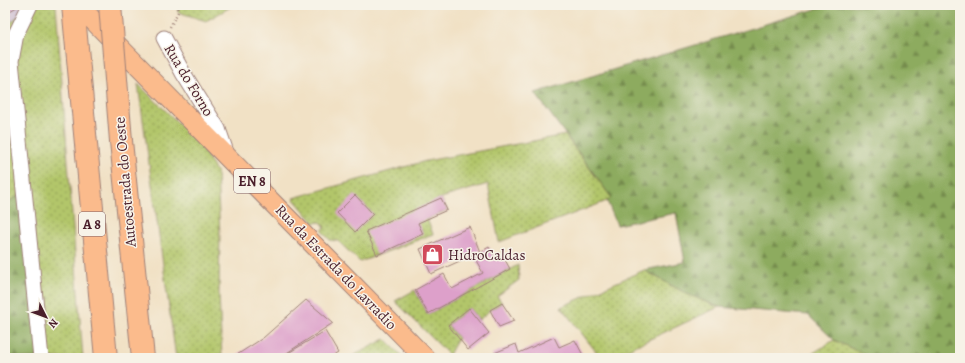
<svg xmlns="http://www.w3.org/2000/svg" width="965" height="363" viewBox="0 0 965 363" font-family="Alegreya,serif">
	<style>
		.industrial { fill: #cdbed2 }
		.grass { fill: url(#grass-dots); stroke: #7e724a }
		.forest { fill: url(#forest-firs); stroke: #6c6544 }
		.building { fill: #dda0ca }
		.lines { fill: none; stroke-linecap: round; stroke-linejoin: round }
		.minor-casing { stroke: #9e8078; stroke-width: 17 }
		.major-casing { stroke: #9e8078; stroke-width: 21 }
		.highway-casing { stroke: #9e8078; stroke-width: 24 }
		.path { stroke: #9e8078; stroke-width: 2.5; stroke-dasharray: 1 3; stroke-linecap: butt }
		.minor { stroke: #fff; stroke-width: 15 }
		.major { stroke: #fbbb8c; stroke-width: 19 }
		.highway { stroke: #fbbb8c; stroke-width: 22 }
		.highway-bridge-casing { stroke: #9e8078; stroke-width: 24; stroke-linecap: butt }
		.highway-bridge { stroke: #fbbb8c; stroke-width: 22 }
		.labels { text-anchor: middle; stroke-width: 3; stroke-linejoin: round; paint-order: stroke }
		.shield { fill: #f7f3e8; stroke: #7e5f64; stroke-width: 1 }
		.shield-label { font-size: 14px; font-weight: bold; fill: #4a1f2b }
		.street-label { font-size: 15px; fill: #4a1f2b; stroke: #f7f3e8 }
		.poi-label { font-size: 15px; fill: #4a1f2b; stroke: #f7f3e8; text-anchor: start }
	</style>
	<defs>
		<pattern id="grass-dots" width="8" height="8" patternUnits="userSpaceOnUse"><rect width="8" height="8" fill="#b2c66a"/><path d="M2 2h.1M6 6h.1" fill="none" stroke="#93a057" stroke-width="1.8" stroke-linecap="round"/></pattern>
		<pattern id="forest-firs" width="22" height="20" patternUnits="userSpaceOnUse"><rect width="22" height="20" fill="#8dab5e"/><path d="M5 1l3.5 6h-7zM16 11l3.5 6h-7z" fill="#758b4e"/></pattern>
	</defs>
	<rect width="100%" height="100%" fill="#f7f3e8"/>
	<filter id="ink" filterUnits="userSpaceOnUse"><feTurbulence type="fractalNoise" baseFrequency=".025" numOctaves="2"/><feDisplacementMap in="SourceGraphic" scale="8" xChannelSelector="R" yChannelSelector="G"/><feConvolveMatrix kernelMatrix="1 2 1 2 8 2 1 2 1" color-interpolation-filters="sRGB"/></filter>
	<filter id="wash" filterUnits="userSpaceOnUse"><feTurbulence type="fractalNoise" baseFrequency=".012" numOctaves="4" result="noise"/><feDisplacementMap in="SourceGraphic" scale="16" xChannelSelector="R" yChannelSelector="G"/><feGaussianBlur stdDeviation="0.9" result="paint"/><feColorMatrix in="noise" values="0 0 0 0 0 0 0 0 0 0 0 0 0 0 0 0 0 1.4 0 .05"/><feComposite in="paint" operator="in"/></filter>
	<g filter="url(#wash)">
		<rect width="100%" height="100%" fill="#f1e1c5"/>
		<path class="industrial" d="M 5,5 L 30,5 L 28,8 L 5,27 Z"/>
		<g class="grass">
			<path d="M 30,5 L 56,5 L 83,358 L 41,358 L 24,193 L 5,204 L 5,27 L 28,8 Z"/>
			<path d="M 177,5 L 234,5 L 206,21 L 178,12 Z"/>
			<path d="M 138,84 L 200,144 L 217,173 L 220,235 L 219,293 L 222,358 L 176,358 Z"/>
			<path d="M 565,135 L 611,197 L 607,201 L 499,242 L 488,184 L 441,198 L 447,210 L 427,219 L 433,234 L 360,262 L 338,241 L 330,240 L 322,231 L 325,227 L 321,222 L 314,223 L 293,198 L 426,161 Z"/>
			<path d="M 518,265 L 519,280 L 497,296 L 502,303 L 490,310 L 479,320 L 469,308 L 448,325 L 458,338 L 449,355 L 395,301 L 415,290 L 428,314 Z"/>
			<path d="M 644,270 L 687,294 L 719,307 L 609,358 L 601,358 L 561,307 Z"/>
			<path d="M 385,339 L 404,358 L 349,358 Z"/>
			<path d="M 834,340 L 872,358 L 805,358 Z"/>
		</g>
		<g class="forest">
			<path d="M 829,5 L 960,5 L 960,358 L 872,358 L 834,340 L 808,315 L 719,307 L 687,294 L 644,270 L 685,262 L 676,213 L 617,225 L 607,201 L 611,197 L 535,93 Z"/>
			<path d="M 24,192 L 41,358 L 5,358 L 5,204 Z"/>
		</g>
		<g id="blocks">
			<g class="building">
				<path d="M 5,5 L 20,5 L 5,14 Z"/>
				<path d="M 355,195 L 373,214 L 355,232 L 337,213 Z"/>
				<path d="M 441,198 L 447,210 L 418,223 L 423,234 L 377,255 L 366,231 Z"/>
				<path d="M 470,227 L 480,252 L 489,247 L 496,260 L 503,256 L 510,269 L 428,314 L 415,290 L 444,274 L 452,289 L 483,273 L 473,255 L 431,274 L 420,249 Z"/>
				<path d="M 306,300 L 333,323 L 279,358 L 232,358 L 263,338 Z"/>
				<path d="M 502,303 L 514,321 L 499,327 L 490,310 Z"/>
				<path d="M 469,308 L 489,333 L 468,350 L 448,325 Z"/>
				<path d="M 325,331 L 338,353 L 330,358 L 287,358 L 285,355 Z"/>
				<path d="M 554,337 L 559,347 L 575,340 L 584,357 L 582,358 L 494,358 L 492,354 L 516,344 L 519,353 Z"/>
			</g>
		</g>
	</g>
	<g filter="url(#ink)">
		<use href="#blocks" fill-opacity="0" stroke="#9e8078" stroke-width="1"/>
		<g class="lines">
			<defs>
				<g id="minor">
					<path d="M 30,5 L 16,34 L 11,61 L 41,358"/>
					<path d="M 164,38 L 183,73 L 218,129 L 227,155"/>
				</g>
				<path id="major" d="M 78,5 L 425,358"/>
				<g id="highway">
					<path d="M 73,5 L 106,358"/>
					<path d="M 121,141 L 143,358"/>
				</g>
			</defs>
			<use href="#minor" class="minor-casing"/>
			<use href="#major" class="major-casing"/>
			<use href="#highway" class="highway-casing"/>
			<path class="path" d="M 170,27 L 178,12 L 177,5"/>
			<use href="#minor" class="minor"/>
			<use href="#major" class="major"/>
			<use href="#highway" class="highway"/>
			<defs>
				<path id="highway-bridge" d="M 110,5 L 121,141"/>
			</defs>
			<use href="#highway-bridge" class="highway-bridge-casing"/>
			<use href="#highway-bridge" class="highway-bridge"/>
		</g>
	</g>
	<defs>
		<symbol id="shop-square" viewBox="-11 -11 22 22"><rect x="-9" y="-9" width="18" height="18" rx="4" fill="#d1495b" stroke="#f7f3e8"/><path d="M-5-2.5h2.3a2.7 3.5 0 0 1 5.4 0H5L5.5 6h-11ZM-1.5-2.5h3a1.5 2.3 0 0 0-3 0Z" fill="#fff"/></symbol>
	</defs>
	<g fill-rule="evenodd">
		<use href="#shop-square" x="420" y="242" width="25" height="25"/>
	</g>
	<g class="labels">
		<g class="shield">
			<rect x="234" y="169" width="36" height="24" rx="3"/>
			<rect x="79" y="212" width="26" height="24" rx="3"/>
		</g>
		<g class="shield-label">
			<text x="252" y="186">EN 8</text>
			<text x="92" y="229">A 8</text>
		</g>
		<g class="street-label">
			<text transform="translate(189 80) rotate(59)" y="5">Rua do Forno</text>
			<text transform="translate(125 182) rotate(-95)" y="5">Autoestrada do Oeste</text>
			<text transform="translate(336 267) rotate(46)" y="5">Rua da Estrada do Lavradio</text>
		</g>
		<g class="poi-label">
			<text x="448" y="260">HidroCaldas</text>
		</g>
	</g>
	<rect width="965" height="363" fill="none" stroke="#f7f3e8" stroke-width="20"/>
	<g transform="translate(46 317) rotate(132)" stroke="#f7f3e8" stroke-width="3" paint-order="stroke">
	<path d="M0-3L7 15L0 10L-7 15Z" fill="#4a1f2b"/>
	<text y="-6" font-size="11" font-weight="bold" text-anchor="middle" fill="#4a1f2b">N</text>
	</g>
</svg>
